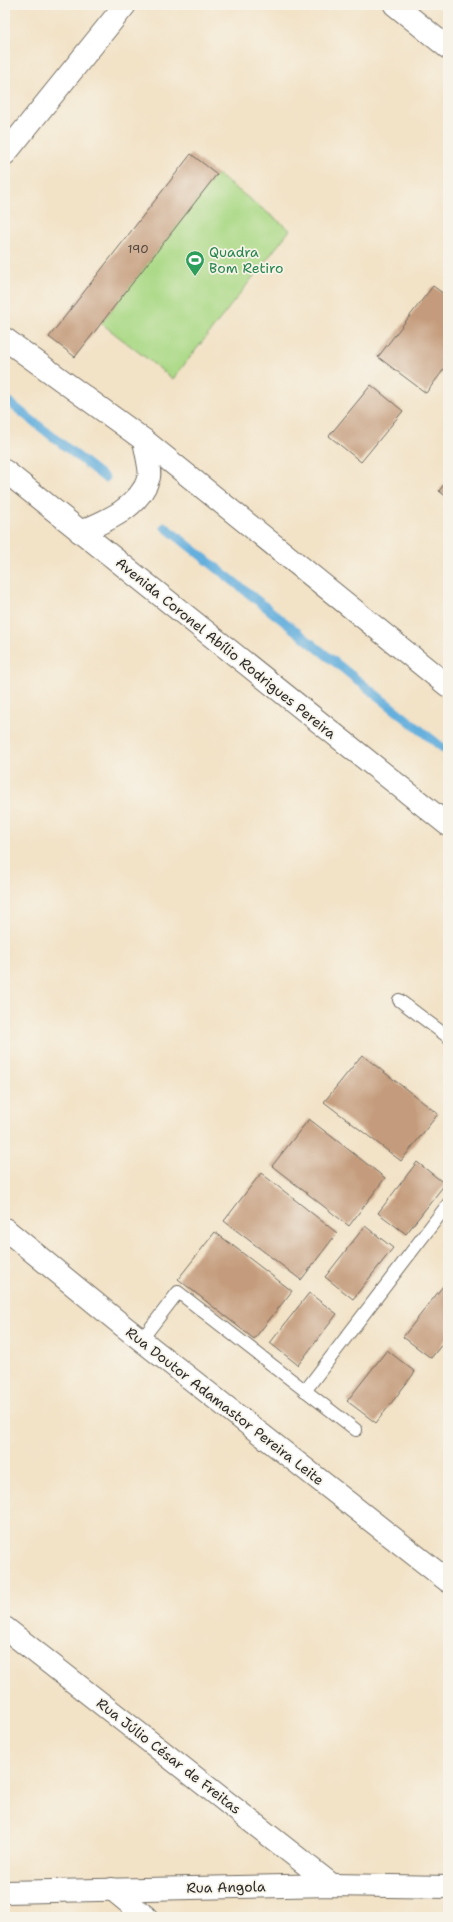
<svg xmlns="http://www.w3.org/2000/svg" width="453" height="1922" viewBox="0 0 453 1922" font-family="'Shantell Sans',sans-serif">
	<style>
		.green { fill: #aad986; stroke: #6a8258 }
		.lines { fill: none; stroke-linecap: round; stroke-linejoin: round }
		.stream { stroke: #64afdd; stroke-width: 9 }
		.building { fill: #c49b7c }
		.lane-casing { stroke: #716b61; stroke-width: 14 }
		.street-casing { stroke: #716b61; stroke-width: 24 }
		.secondary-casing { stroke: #716b61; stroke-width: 24 }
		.lane { stroke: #fff; stroke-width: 12 }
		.street { stroke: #fff; stroke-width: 22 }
		.secondary { stroke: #fff; stroke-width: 22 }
		.labels { text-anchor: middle; stroke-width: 3.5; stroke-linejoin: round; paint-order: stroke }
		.number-label { font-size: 12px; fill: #51473f }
		.leisure-label { font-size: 14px; fill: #27864d; stroke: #f7f3e8; text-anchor: start }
		.street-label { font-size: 14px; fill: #2b2b2b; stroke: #f7f3e8 }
	</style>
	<rect width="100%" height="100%" fill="#f7f3e8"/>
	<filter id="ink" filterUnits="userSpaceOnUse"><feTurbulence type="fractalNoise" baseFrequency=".025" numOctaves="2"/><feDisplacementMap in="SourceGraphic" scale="8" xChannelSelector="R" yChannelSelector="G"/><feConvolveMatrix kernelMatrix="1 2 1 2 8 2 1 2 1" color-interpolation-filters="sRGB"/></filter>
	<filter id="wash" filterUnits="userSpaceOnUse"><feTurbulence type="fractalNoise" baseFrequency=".012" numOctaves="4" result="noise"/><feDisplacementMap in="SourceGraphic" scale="16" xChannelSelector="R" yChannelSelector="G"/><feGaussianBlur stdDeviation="0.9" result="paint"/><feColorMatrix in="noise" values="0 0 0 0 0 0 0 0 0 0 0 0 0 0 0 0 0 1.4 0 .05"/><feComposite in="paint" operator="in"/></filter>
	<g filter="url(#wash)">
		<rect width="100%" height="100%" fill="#f2e2c6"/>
		<path class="green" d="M 217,174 L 290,230 L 173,379 L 101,323 Z"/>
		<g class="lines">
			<g class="stream">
				<path d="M 5,399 L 105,478"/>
				<path d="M 165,527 L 448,752"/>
			</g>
		</g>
		<g id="blocks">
			<g class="building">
				<path d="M 191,154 L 217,174 L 75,357 L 49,337 Z"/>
				<path d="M 433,286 L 448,297 L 448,364 L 426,393 L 378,357 Z"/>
				<path d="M 371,385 L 403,411 L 361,462 L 329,436 Z"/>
				<path d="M 448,479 L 448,498 L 439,491 Z"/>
				<path d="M 362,1055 L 438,1114 L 401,1161 L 324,1102 Z"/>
				<path d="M 309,1119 L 385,1178 L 349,1226 L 272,1166 Z"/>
				<path d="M 417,1162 L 445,1184 L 406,1234 L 378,1213 Z"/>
				<path d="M 261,1173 L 337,1233 L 301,1280 L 224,1221 Z"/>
				<path d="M 365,1226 L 393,1248 L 353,1299 L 325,1277 Z"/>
				<path d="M 215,1232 L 292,1291 L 254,1339 L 178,1279 Z"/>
				<path d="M 443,1286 L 448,1290 L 448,1337 L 431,1358 L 403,1337 Z"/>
				<path d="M 309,1293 L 337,1314 L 298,1365 L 270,1343 Z"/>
				<path d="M 387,1350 L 415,1372 L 376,1423 L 347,1401 Z"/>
			</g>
		</g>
	</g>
	<g filter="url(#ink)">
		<use href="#blocks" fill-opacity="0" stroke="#716b61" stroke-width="1"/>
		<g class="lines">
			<defs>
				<g id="lane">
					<path d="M 399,1000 L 448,1037"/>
					<path d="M 142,1339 L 178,1292 L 356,1430"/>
					<path d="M 305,1391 L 448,1204"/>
				</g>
				<g id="street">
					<path d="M 395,5 L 448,48"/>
					<path d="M 5,154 L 125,5"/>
					<path d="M 5,1229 L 122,1325 L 448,1581"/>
					<path d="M 5,1628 L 332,1885"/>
					<path d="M 112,1889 L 146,1917"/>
					<path d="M 5,1892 L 332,1885 L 448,1887"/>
				</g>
				<g id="secondary">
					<path d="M 5,339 L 144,440 L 448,686"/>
					<path d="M 5,471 L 448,825"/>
					<path d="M 80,532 C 107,521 140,507 149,477 C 151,470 145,448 144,440"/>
				</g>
			</defs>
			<use href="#lane" class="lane-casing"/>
			<use href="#street" class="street-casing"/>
			<use href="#secondary" class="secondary-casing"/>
			<use href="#lane" class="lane"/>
			<use href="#street" class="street"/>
			<use href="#secondary" class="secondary"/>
		</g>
	</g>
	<defs>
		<symbol id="stadium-pin" viewBox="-11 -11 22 30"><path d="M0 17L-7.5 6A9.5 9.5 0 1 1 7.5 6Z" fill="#2e9e5b" stroke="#f7f3e8"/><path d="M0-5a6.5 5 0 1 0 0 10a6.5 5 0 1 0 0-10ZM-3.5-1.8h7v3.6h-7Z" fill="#fff"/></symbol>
	</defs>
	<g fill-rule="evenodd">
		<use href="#stadium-pin" x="184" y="249" width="22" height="30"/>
	</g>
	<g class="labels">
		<g class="number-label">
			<text x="138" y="253">190</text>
		</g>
		<g class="leisure-label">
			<text x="209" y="257">Quadra<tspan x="209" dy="16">Bom Retiro</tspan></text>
		</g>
		<g class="street-label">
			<text transform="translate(226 648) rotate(39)" y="5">Avenida Coronel Abílio Rodrigues Pereira</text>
			<text transform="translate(225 1406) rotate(38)" y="5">Rua Doutor Adamastor Pereira Leite</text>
			<text transform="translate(169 1756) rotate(38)" y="5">Rua Júlio César de Freitas</text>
			<text transform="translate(226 1887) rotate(-1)" y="5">Rua Angola</text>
		</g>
	</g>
	<rect width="453" height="1922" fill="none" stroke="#f7f3e8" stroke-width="20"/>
</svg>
